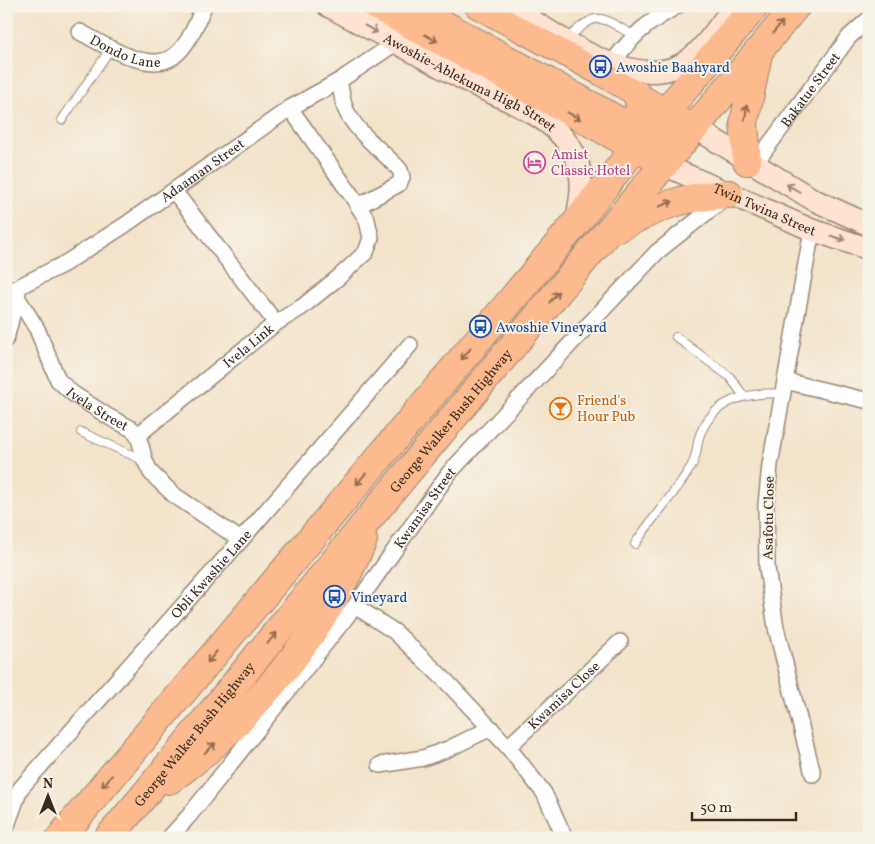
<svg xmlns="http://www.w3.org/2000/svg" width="875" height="844" viewBox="0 0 875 844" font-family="Vollkorn,serif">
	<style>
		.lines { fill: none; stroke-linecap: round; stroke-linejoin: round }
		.lane-casing { stroke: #978674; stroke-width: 10 }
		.street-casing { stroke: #978674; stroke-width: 18 }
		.secondary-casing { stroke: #978674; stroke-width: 24 }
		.primary-casing { stroke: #978674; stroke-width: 26 }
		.highway-casing { stroke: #978674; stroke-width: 30 }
		.lane { stroke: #fff; stroke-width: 8 }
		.street { stroke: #fff; stroke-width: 15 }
		.secondary { stroke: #fee3d2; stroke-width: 21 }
		.primary { stroke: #fcba8e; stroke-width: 24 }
		.highway { stroke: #fcba8e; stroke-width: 28 }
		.oneway { stroke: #926b50 }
		.oneway2 { stroke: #9c8678 }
		.labels { text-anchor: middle; stroke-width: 4; stroke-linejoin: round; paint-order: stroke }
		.street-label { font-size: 14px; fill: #3b2a1e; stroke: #f7f3e8 }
		.transit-label { font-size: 14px; fill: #164399; stroke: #f7f3e8; text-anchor: start }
		.hotel-label { font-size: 14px; fill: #b23c85; stroke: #f7f3e8; text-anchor: start }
		.food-label { font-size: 14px; fill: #c56008; stroke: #f7f3e8; text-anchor: start }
	</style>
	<rect width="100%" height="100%" fill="#f7f3e8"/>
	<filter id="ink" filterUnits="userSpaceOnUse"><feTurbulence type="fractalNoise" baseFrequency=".02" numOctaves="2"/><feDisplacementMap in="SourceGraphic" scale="10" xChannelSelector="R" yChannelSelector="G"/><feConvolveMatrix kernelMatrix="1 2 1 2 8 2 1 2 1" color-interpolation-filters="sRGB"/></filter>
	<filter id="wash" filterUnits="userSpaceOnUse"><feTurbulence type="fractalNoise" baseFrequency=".0096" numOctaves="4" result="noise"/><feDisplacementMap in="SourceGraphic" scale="20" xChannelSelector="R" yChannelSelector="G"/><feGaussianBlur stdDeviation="1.12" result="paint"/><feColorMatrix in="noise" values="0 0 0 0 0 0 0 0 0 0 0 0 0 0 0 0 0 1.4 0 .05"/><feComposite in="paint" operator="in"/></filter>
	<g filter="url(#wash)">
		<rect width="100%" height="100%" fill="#f3e3ca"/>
	</g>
	<g filter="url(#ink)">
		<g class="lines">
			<defs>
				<g id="lane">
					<path d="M 567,39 C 599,10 597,15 633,35"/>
					<path d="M 62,120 L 111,48"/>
					<path d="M 676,337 L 730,377 L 743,395"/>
					<path d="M 81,432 L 145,461"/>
					<path d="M 635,544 C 653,516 676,493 692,465 C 698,455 696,442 701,432 C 717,397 749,393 783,393"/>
				</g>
				<g id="street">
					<path id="s1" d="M 80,32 C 103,44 149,75 174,56 C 189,45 197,22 204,6"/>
					<path d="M 612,63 C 635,33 644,25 677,6"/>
					<path d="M 339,81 C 341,89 342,99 345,108 C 355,132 383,151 400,170 L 402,177 L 399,184 L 358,206"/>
					<path id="s2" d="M 754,165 L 849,37 L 869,19"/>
					<path d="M 174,191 L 276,323"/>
					<path d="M 812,230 L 770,465 L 766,505 L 767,568 L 776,628 L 813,774"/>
					<path id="s3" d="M 6,293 L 64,264 L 125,225 L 290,108 L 339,81 L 397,42"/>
					<path id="s4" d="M 17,297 L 37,329 L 58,380 L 72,393 L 109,417 L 132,429 L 138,435 L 145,461 L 151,473 L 174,495 L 241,540"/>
					<path d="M 6,339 L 18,292"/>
					<path d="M 785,381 L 869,401"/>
					<path id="s5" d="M 138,435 L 276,323 L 302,307 L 339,277 L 366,252 L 371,238 L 367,220 L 354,199 L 290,108"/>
					<path d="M 355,606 L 395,632 L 446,681 L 508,747 L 544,793 L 565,838"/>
					<path id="s6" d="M 508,747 L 620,642"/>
					<path d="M 380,765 L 423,758 L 448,749 L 491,728"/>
					<path id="s7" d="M 6,828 L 20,789 L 241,540 L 410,345"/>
					<path id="s8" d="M 169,838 L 189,816 L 355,606 L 449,473 L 657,252 L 725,198"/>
				</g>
				<g id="secondary">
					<path id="s9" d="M 328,6 C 377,32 425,59 473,84 C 505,100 548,114 569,145 C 586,169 582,195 576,222"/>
					<path d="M 509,6 C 553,32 624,88 676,67 C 701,57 718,26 734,6"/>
					<path d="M 695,128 L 814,200 L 869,225"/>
					<path id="s10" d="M 664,165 L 812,230 L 869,249"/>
				</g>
				<g id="primary">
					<path d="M 373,6 L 664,165"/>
					<path d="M 477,6 L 602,74 L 695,128"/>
				</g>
				<g id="highway">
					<path d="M 410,6 L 646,136 L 662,136"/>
					<path d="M 621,122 C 639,121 644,112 637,95"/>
					<path d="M 747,161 L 744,123 L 758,54"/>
					<path d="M 617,228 C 661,206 679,197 729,194"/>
					<path d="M 169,780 C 247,726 327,627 363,540"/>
					<path d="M 60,838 L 576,223 L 634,149 L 755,6"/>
					<path id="s11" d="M 108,838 L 143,797 L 376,510 L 796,6"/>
				</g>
			</defs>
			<use href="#lane" class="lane-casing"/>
			<use href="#street" class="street-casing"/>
			<use href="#secondary" class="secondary-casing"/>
			<use href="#primary" class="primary-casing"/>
			<use href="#highway" class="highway-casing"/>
			<use href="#lane" class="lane"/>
			<use href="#street" class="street"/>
			<use href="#secondary" class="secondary"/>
			<use href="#primary" class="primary"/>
			<use href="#highway" class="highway"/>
		</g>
		<defs><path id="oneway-shaft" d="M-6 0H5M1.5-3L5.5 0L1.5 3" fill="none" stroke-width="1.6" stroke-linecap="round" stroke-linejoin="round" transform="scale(1.25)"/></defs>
		<g class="oneway">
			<use href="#oneway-shaft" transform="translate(778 27) rotate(-50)"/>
			<use href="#oneway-shaft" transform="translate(431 38) rotate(29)"/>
			<use href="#oneway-shaft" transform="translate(746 112) rotate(-81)"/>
			<use href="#oneway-shaft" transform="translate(574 116) rotate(29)"/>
			<use href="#oneway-shaft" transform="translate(666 204) rotate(-21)"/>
			<use href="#oneway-shaft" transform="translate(554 297) rotate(-50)"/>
			<use href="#oneway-shaft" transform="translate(466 354) rotate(130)"/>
			<use href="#oneway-shaft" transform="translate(361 479) rotate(130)"/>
			<use href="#oneway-shaft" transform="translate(272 638) rotate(-51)"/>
			<use href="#oneway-shaft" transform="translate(212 657) rotate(130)"/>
			<use href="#oneway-shaft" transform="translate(210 748) rotate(-43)"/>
			<use href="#oneway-shaft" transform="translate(107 781) rotate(130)"/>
		</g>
		<g class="oneway2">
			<use href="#oneway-shaft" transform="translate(371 29) rotate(28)"/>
			<use href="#oneway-shaft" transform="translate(793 188) rotate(-149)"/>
			<use href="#oneway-shaft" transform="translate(838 238) rotate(18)"/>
		</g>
	</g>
	<defs>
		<symbol id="bus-ring" viewBox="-11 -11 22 22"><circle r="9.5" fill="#f7f3e8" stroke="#1a4fb4" stroke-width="1.5"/><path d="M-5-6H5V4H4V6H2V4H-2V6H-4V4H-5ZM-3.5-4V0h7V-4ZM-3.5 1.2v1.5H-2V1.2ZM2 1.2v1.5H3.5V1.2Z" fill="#1a4fb4"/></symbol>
		<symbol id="hotel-ring" viewBox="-11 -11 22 22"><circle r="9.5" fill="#f7f3e8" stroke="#d1479c" stroke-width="1.5"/><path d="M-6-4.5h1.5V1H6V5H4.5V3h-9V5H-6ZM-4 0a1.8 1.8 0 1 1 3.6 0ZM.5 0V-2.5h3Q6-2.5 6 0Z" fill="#d1479c"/></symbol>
		<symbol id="bar-ring" viewBox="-11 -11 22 22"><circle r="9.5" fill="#f7f3e8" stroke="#e8710a" stroke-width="1.5"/><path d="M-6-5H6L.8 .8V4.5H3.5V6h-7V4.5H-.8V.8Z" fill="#e8710a"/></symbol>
	</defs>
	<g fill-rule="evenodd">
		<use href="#bus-ring" x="588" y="54" width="25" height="25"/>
		<use href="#hotel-ring" x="522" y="150" width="25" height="25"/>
		<use href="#bus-ring" x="468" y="314" width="25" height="25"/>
		<use href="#bar-ring" x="548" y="396" width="25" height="25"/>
		<use href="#bus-ring" x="322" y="584" width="25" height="25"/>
	</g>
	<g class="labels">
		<g class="street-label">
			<text dy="5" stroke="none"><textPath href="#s1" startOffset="50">Dondo Lane</textPath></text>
			<text dy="5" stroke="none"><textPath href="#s9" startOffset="161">Awoshie-Ablekuma High Street</textPath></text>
			<text dy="5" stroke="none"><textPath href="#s2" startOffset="94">Bakatue Street</textPath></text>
			<text dy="5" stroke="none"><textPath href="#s3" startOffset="232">Adaaman Street</textPath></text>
			<text dy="5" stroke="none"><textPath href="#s10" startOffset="110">Twin Twina Street</textPath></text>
			<text dy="5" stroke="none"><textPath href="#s5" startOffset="142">Ivela Link</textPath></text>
			<text dy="5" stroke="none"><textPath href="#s4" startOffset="142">Ivela Street</textPath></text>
			<text dy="5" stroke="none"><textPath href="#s11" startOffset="540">George Walker Bush Highway</textPath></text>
			<text dy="5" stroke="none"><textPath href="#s8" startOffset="418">Kwamisa Street</textPath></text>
			<text transform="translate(768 518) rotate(-89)" y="5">Asafotu Close</text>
			<text dy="5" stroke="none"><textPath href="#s7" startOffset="329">Obli Kwashie Lane</textPath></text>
			<text dy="5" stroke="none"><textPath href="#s6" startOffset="76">Kwamisa Close</textPath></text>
			<text dy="5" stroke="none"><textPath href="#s11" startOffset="135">George Walker Bush Highway</textPath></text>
		</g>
		<g class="transit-label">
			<text x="616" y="72">Awoshie Baahyard</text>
			<text x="496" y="332">Awoshie Vineyard</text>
			<text x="351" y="602">Vineyard</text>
		</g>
		<g class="hotel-label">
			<text x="551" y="159">Amist<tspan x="551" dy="16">Classic Hotel</tspan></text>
		</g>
		<g class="food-label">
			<text x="577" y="405">Friend's<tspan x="577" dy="16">Hour Pub</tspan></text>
		</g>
	</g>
	<rect width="875" height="844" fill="none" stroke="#f7f3e8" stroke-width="25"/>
	<g transform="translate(48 796)" stroke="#f7f3e8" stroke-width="4" paint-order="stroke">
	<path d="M0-4L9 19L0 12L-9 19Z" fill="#3b2a1e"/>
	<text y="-8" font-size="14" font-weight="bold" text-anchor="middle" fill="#3b2a1e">N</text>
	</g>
	<path d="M692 812v8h104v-8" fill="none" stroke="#3b2a1e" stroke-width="2.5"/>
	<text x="700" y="812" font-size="15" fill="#3b2a1e" stroke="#f7f3e8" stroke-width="4" paint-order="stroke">50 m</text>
</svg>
